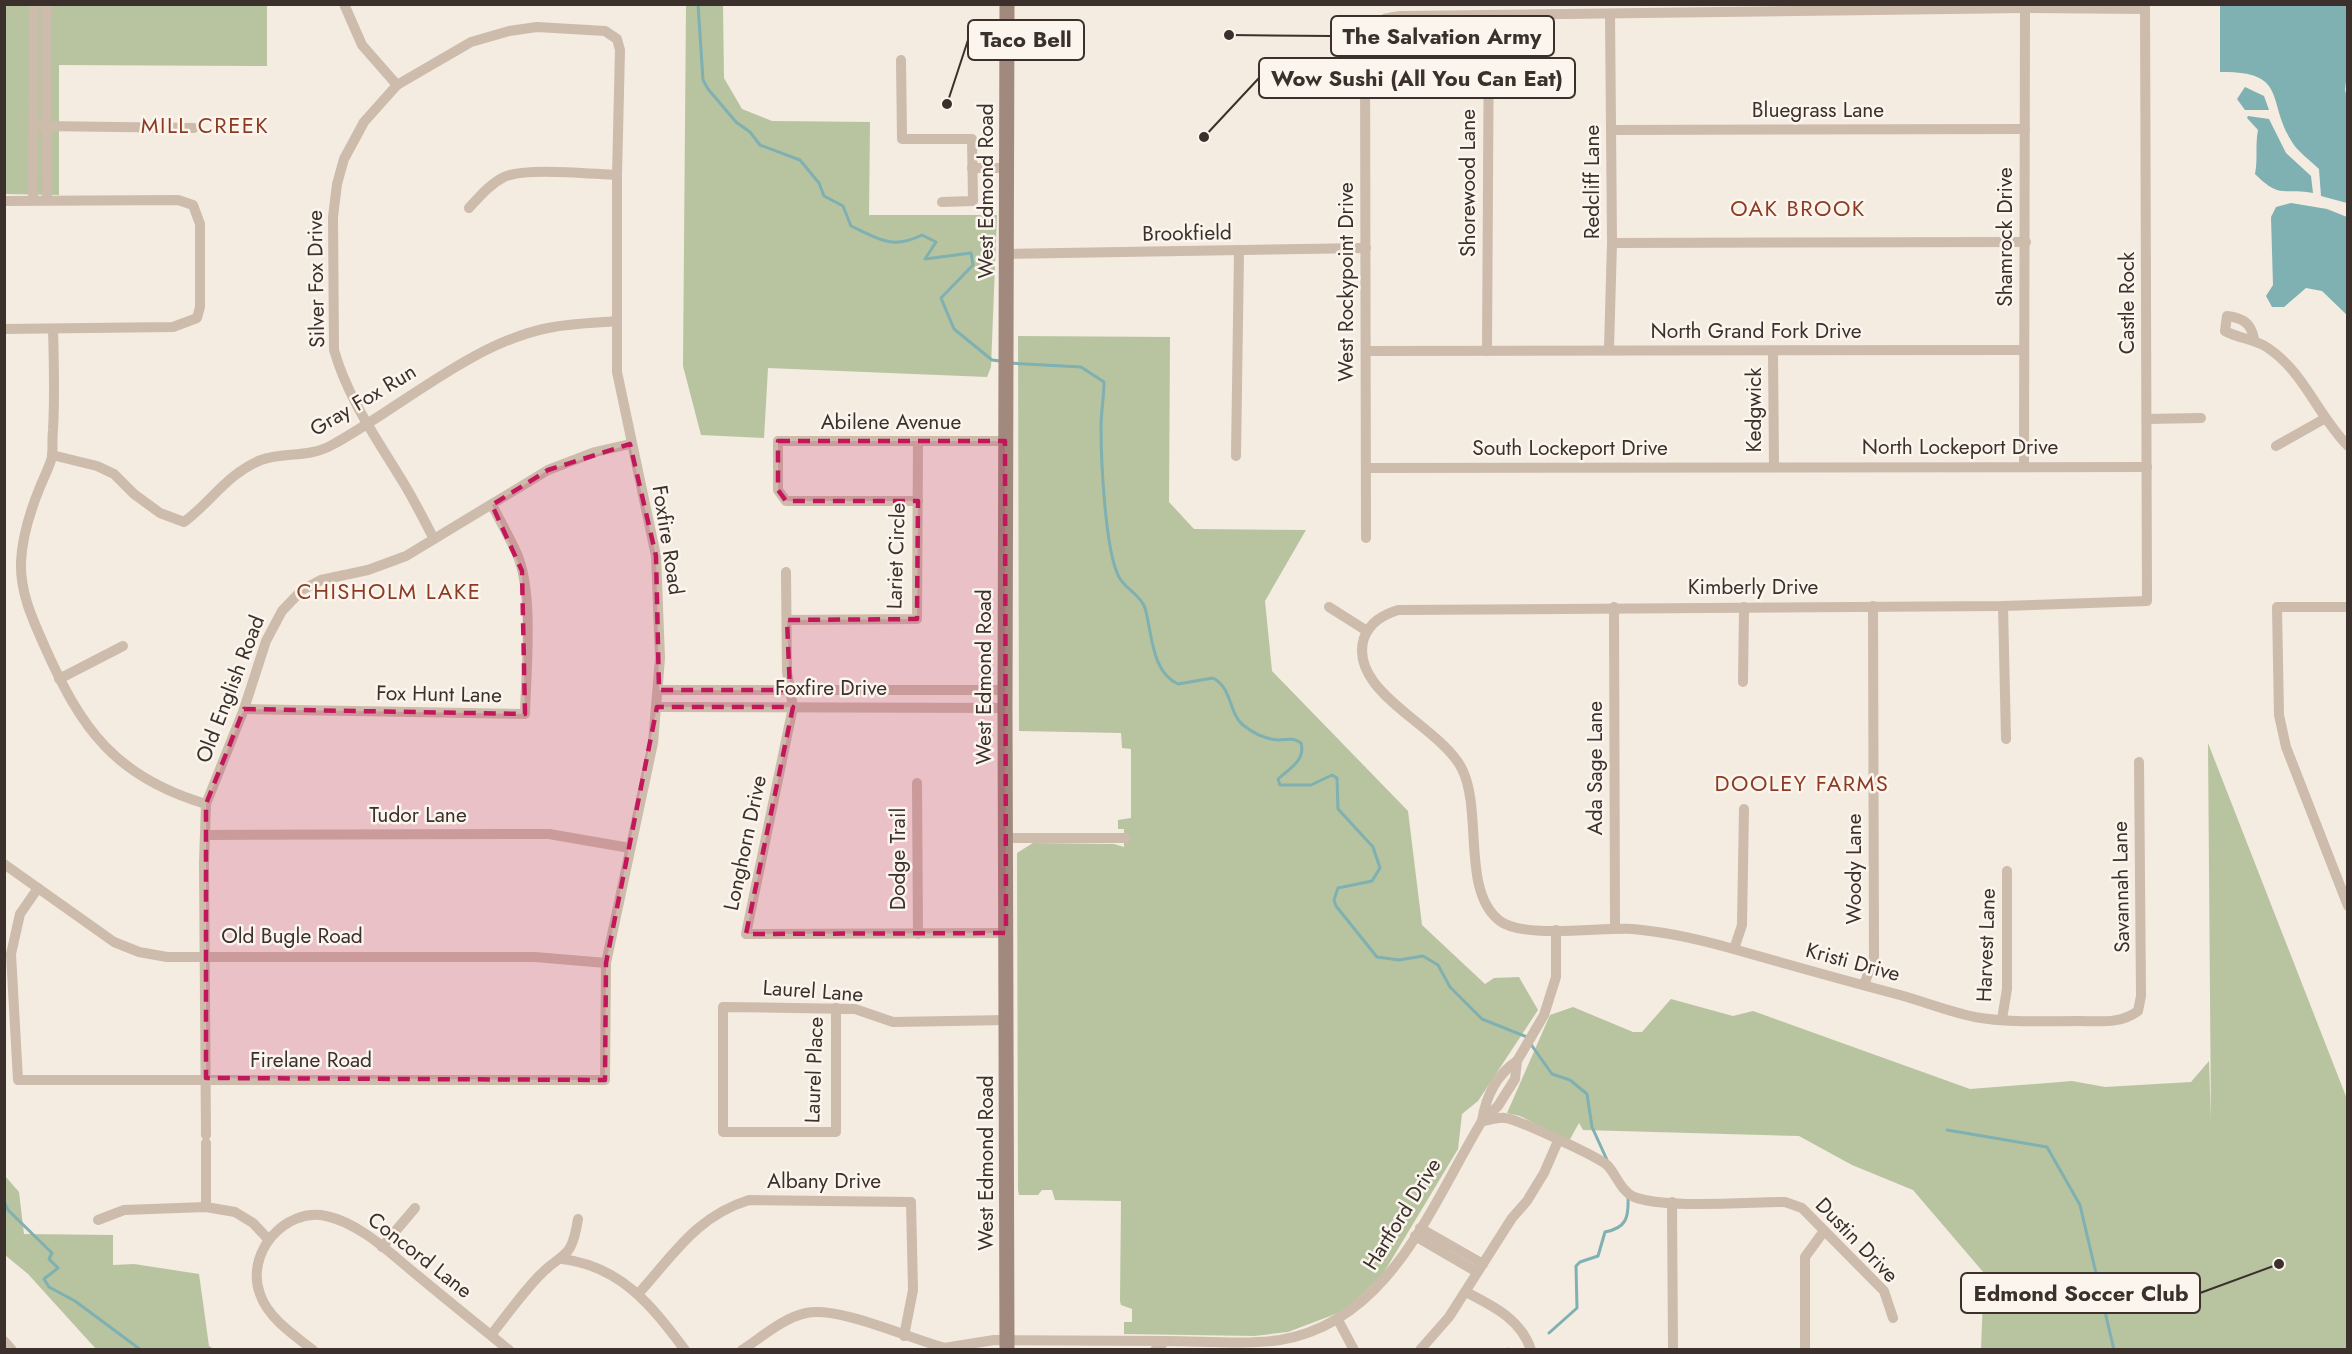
<svg xmlns="http://www.w3.org/2000/svg" width="2352" height="1354" viewBox="0 0 2352 1354" font-family="Jost,sans-serif">
	<style>
		.green { fill: #b8c4a0 }
		.water { fill: #7fb0b2 }
		.lines { fill: none; stroke-linecap: round; stroke-linejoin: round }
		.stream { stroke: #7fb0b2; stroke-width: 3 }
		.street { stroke: #cdbbac; stroke-width: 10 }
		.secondary { stroke: #a18a7d; stroke-width: 15 }
		.marked { fill: #c2185b; fill-opacity: 0.2; stroke: #c2185b; stroke-width: 4.5; stroke-dasharray: 12 8; stroke-linejoin: round }
		.labels { text-anchor: middle; stroke-width: 5; stroke-linejoin: round; paint-order: stroke }
		.street-label { font-size: 21px; fill: #3b302b; stroke: #fbf5ee }
		.neighbourhood-label { font-size: 22px; letter-spacing: 1.5px; fill: #8c3b22; stroke: #fbf5ee }
		.leader { fill: none; stroke: #3b302b; stroke-width: 2 }
		.callout-dot { fill: #3b302b; stroke: #fbf5ee; stroke-width: 2 }
		.callout { fill: #fbf5ee; stroke: #3b302b; stroke-width: 2 }
		.callout-label { font-size: 22px; text-anchor: middle; font-weight: bold; fill: #3b302b }
	</style>
	<rect width="100%" height="100%" fill="#f4ebe1"/>
	<g class="green">
		<path d="M 5,5 L 267,5 L 267,66 L 59,65 L 59,195 L 5,194 Z"/>
		<path d="M 686,5 L 723,5 L 724,78 L 742,109 L 772,121 L 870,122 L 869,215 L 997,215 L 991,367 L 987,377 L 768,368 L 764,438 L 701,435 L 683,366 Z"/>
		<path d="M 1018,336 L 1170,337 L 1169,502 L 1194,529 L 1306,530 L 1265,601 L 1272,671 L 1408,811 L 1422,925 L 1485,984 L 1494,978 L 1519,977 L 1538,1010 L 1478,1101 L 1462,1114 L 1458,1149 L 1383,1274 L 1346,1310 L 1288,1332 L 1254,1336 L 1124,1334 L 1124,1322 L 1132,1322 L 1132,1309 L 1121,1305 L 1120,1301 L 1121,1201 L 1055,1200 L 1052,1190 L 1042,1190 L 1038,1195 L 1019,1195 L 1018,1190 L 1017,853 L 1033,843 L 1114,844 L 1124,847 L 1124,829 L 1118,829 L 1118,820 L 1131,818 L 1131,749 L 1122,748 L 1121,733 L 1019,731 Z"/>
		<path d="M 2208,743 L 2347,1099 L 2347,1349 L 1981,1349 L 1984,1273 L 1913,1190 L 1852,1165 L 1799,1136 L 1583,1130 L 1579,1123 L 1569,1141 L 1520,1116 L 1507,1113 L 1550,1015 L 1573,1007 L 1633,1032 L 1642,1032 L 1671,999 L 1733,1016 L 1753,1011 L 1970,1089 L 2072,1081 L 2105,1087 L 2191,1082 L 2209,1061 L 2211,1121 Z"/>
		<path d="M 5,1176 L 19,1192 L 24,1234 L 113,1235 L 113,1265 L 134,1264 L 199,1274 L 209,1346 L 214,1349 L 96,1349 L 28,1274 L 5,1255 Z"/>
	</g>
	<g class="water">
		<path d="M 2220,5 L 2347,5 L 2348,65 L 2345,90 L 2348,102 L 2347,203 L 2321,196 L 2319,169 C 2310,160 2298,152 2292,142 C 2266,101 2289,71 2220,72 Z"/>
		<path d="M 2245,87 L 2264,96 L 2269,110 L 2245,110 L 2237,99 Z"/>
		<path d="M 2248,116 L 2269,119 L 2286,153 L 2311,176 L 2313,193 C 2282,188 2280,199 2255,174 C 2258,159 2255,146 2258,130 L 2247,118 Z"/>
		<path d="M 2291,203 L 2327,209 L 2347,217 L 2347,315 L 2322,291 L 2306,288 L 2284,307 L 2272,307 L 2266,296 L 2273,285 L 2271,217 L 2276,207 Z"/>
	</g>
	<g class="lines">
		<g class="stream">
			<path d="M 698,4 L 703,80 L 708,89 L 736,122 L 750,132 L 760,145 L 800,160 L 819,183 L 824,196 L 843,206 L 851,226 C 879,239 892,250 922,235 L 936,242 L 925,259 L 971,253 L 973,265 L 941,298 L 954,329 L 992,360 L 1000,361"/>
			<path d="M 1009,363 L 1081,367 L 1104,382 C 1104,397 1101,412 1101,427 C 1101,459 1105,551 1119,577 C 1124,588 1141,595 1145,608 C 1152,632 1151,672 1178,684 L 1213,678 C 1233,689 1228,712 1243,725 C 1253,733 1265,739 1278,740 C 1288,740 1293,737 1301,743 C 1306,760 1289,769 1278,779 L 1280,785 L 1311,785 L 1332,775 L 1337,778 L 1338,809 L 1373,847 L 1380,868 L 1372,881 L 1338,888 L 1334,900 L 1336,906 L 1377,957 L 1399,960 L 1423,956 L 1438,965 L 1450,987 L 1482,1019 L 1527,1037"/>
			<path d="M 1530,1043 L 1552,1074 L 1570,1080 L 1587,1094 L 1592,1127 L 1607,1160"/>
			<path d="M 1947,1130 L 2047,1147 L 2080,1205 L 2114,1350"/>
			<path d="M 4,1201 L 8,1210 L 52,1253 L 49,1259 L 58,1268 L 44,1279 L 49,1287 L 75,1301 L 141,1350"/>
			<path d="M 1549,1333 L 1577,1308 L 1576,1266 L 1580,1262 L 1598,1256 L 1605,1232 C 1626,1228 1629,1218 1628,1197"/>
			<path d="M 1507,1350 L 1508,1349"/>
		</g>
		<g class="street">
			<path d="M 46,4 L 47,200"/>
			<path d="M 344,4 L 362,45 L 397,85"/>
			<path d="M 901,60 L 902,139 L 972,139 L 973,201 L 942,202"/>
			<path d="M 41,126 L 194,128"/>
			<path d="M 1611,130 L 2025,129"/>
			<path d="M 972,168 L 1008,168"/>
			<path d="M 33,200 L 34,4"/>
			<path d="M 4,201 L 178,200 L 193,205 L 200,224 L 200,307 L 197,318 L 173,327 L 4,329"/>
			<path d="M 469,208 C 480,196 490,184 504,177 C 526,167 590,174 617,175"/>
			<path d="M 1612,243 L 2026,242"/>
			<path d="M 1008,254 L 1366,248"/>
			<path d="M 53,329 C 54,363 55,396 53,430 C 52,438 53,448 52,457 C 49,468 44,477 40,487 C 31,509 22,538 21,562 C 20,592 32,618 44,645 C 81,729 115,777 206,804"/>
			<path d="M 2254,339 C 2251,323 2243,318 2227,316 L 2225,331 C 2240,339 2255,339 2268,348 C 2304,372 2318,416 2348,446"/>
			<path d="M 1609,349 L 1612,243 L 1610,14"/>
			<path d="M 1366,351 L 2024,350"/>
			<path d="M 1487,351 L 1489,16"/>
			<path d="M 1773,352 L 1774,467"/>
			<path d="M 2147,419 L 2201,418"/>
			<path d="M 2276,446 L 2324,419"/>
			<path d="M 52,455 L 97,466 L 114,474 L 134,494 L 160,513 L 184,522 C 211,502 228,473 261,460 C 283,452 309,458 332,445 C 400,408 472,343 548,328 C 571,323 594,323 617,321"/>
			<path d="M 1236,456 L 1239,252"/>
			<path d="M 2024,467 L 2025,8"/>
			<path d="M 1366,468 L 2147,467"/>
			<path d="M 918,501 L 786,501 L 778,490 L 778,441 L 1005,441"/>
			<path d="M 1366,538 L 1365,44 C 1370,23 1379,18 1400,16 L 2025,8 L 2145,9"/>
			<path d="M 786,572 L 787,672 L 793,707 L 746,934 L 1006,933"/>
			<path d="M 2003,606 L 2006,739"/>
			<path d="M 1329,607 L 1367,631"/>
			<path d="M 1614,607 L 1615,928"/>
			<path d="M 2348,607 L 2277,607 L 2279,715 L 2286,747 L 2348,906"/>
			<path d="M 787,620 L 917,619 L 918,442"/>
			<path d="M 59,679 L 123,646"/>
			<path d="M 1743,682 L 1744,607"/>
			<path d="M 659,690 L 1005,690"/>
			<path d="M 657,707 L 1005,708"/>
			<path d="M 244,709 L 525,714 C 526,671 534,593 517,554 C 510,538 500,521 492,505"/>
			<path d="M 2139,762 L 2141,996 L 2138,1011 C 2121,1024 2100,1021 2079,1021 C 2044,1021 2009,1023 1975,1017 C 1950,1012 1925,1002 1900,995 C 1843,980 1786,964 1730,948 C 1698,939 1666,932 1633,929 C 1601,927 1523,939 1500,921 C 1461,892 1483,811 1462,769 C 1441,726 1347,692 1364,638 C 1370,622 1383,615 1398,610 L 2003,606 L 2147,601 L 2145,4"/>
			<path d="M 917,783 L 918,934"/>
			<path d="M 205,835 L 549,834 L 630,848"/>
			<path d="M 1005,838 L 1126,838"/>
			<path d="M 4,864 L 114,942 L 139,952 L 167,957 L 535,957 L 606,963"/>
			<path d="M 38,888 L 20,914 L 11,954 L 18,1080 L 605,1080 L 606,963 L 653,743 L 660,658 L 656,556 L 617,372 L 617,175 L 620,50 L 617,39 L 605,31 L 537,27 L 509,31 L 471,42 L 397,85 L 364,122 L 344,159 L 337,184 L 333,217 L 334,350 C 348,399 377,439 403,482 C 414,500 424,520 434,539"/>
			<path d="M 1734,949 L 1742,925 L 1744,809"/>
			<path d="M 1864,985 L 1874,957 L 1873,606"/>
			<path d="M 836,1008 L 836,1132 L 723,1132 L 723,1007 L 855,1009 L 893,1022 L 1007,1020"/>
			<path d="M 2002,1019 L 2007,989 L 2007,871"/>
			<path d="M 1482,1121 C 1486,1096 1496,1075 1517,1061"/>
			<path d="M 1483,1121 C 1490,1120 1498,1117 1505,1118 C 1517,1119 1601,1158 1608,1166 C 1617,1176 1621,1191 1634,1197 C 1665,1209 1749,1202 1785,1202 L 1802,1208 L 1884,1291 L 1893,1318"/>
			<path d="M 206,1135 L 204,863 L 206,804 L 244,709 L 266,641 L 282,611 L 302,590 L 321,580 L 368,570 L 406,556 L 548,470 L 595,452 L 630,444"/>
			<path d="M 206,1143 L 206,1207"/>
			<path d="M 1672,1202 L 1673,1350"/>
			<path d="M 98,1220 L 124,1210 L 206,1207 L 235,1212 L 253,1223 L 268,1239"/>
			<path d="M 1420,1228 L 1483,1264"/>
			<path d="M 1415,1236 L 1477,1272"/>
			<path d="M 382,1247 L 415,1208"/>
			<path d="M 562,1259 C 621,1266 652,1306 685,1350"/>
			<path d="M 1466,1292 C 1493,1306 1521,1319 1531,1350"/>
			<path d="M 639,1293 C 674,1254 697,1216 749,1200 L 911,1202 L 913,1290 L 904,1336"/>
			<path d="M 1338,1320 L 1354,1350"/>
			<path d="M 491,1335 C 506,1316 521,1295 538,1277 C 563,1250 571,1263 578,1219"/>
			<path d="M 4,1341 L 12,1350"/>
			<path d="M 1166,1341 C 1203,1341 1243,1345 1280,1340 C 1390,1322 1431,1205 1482,1121 L 1498,1106 L 1515,1079 L 1517,1061 L 1544,1015 L 1556,977 L 1556,930"/>
			<path d="M 944,1348 L 994,1340 L 1166,1341 L 1155,1350"/>
			<path d="M 313,1350 C 294,1335 268,1318 260,1294 C 245,1254 284,1207 326,1216 C 360,1223 391,1254 417,1275 C 447,1300 478,1325 509,1350"/>
			<path d="M 742,1350 C 762,1337 783,1318 806,1313 C 841,1306 912,1340 949,1349"/>
			<path d="M 1420,1350 L 1449,1317 L 1512,1218 L 1527,1201 L 1544,1173 L 1558,1141"/>
			<path d="M 1805,1350 L 1805,1257 L 1824,1231"/>
		</g>
		<path class="secondary" d="M 1007,4 L 1005,708 L 1007,1350"/>
	</g>
	<path class="marked" d="M 778,441 L 1005,441 L 1006,933 L 746,934 L 793,707 L 657,707 L 606,963 L 605,1080 L 206,1078 L 206,804 L 244,709 L 525,714 L 522,571 L 492,505 L 548,470 L 630,444 L 656,556 L 659,690 L 790,690 L 787,620 L 917,619 L 918,501 L 786,501 L 778,490 Z"/>
	<g class="labels">
		<g class="street-label">
			<text x="1818" y="117">Bluegrass Lane</text>
			<text transform="translate(1592 182) rotate(-90)" y="7">Redcliff Lane</text>
			<text transform="translate(1468 183) rotate(-90)" y="7">Shorewood Lane</text>
			<text transform="translate(986 191) rotate(-90)" y="7">West Edmond Road</text>
			<text transform="translate(1187 233) rotate(-1)" y="7">Brookfield</text>
			<text transform="translate(2005 237) rotate(-90)" y="7">Shamrock Drive</text>
			<text transform="translate(316 279) rotate(-91)" y="7">Silver Fox Drive</text>
			<text transform="translate(1346 282) rotate(-90)" y="7">West Rockypoint Drive</text>
			<text transform="translate(2127 303) rotate(-90)" y="7">Castle Rock</text>
			<text x="1756" y="338">North Grand Fork Drive</text>
			<text transform="translate(363 400) rotate(-31)" y="7">Gray Fox Run</text>
			<text transform="translate(1754 410) rotate(-90)" y="7">Kedgwick</text>
			<text x="891" y="429">Abilene Avenue</text>
			<text x="1960" y="454">North Lockeport Drive</text>
			<text x="1570" y="455">South Lockeport Drive</text>
			<text transform="translate(668 540) rotate(81)" y="7">Foxfire Road</text>
			<text transform="translate(896 556) rotate(-88)" y="7">Lariet Circle</text>
			<text x="1753" y="594">Kimberly Drive</text>
			<text transform="translate(984 677) rotate(-90)" y="7">West Edmond Road</text>
			<text x="831" y="695">Foxfire Drive</text>
			<text transform="translate(230 689) rotate(-69)" y="7">Old English Road</text>
			<text transform="translate(439 694) rotate(1)" y="7">Fox Hunt Lane</text>
			<text transform="translate(1595 768) rotate(-90)" y="7">Ada Sage Lane</text>
			<text x="418" y="822">Tudor Lane</text>
			<text transform="translate(745 843) rotate(-78)" y="7">Longhorn Drive</text>
			<text transform="translate(898 859) rotate(-90)" y="7">Dodge Trail</text>
			<text transform="translate(1854 869) rotate(-90)" y="7">Woody Lane</text>
			<text transform="translate(2121 887) rotate(-91)" y="7">Savannah Lane</text>
			<text x="292" y="943">Old Bugle Road</text>
			<text transform="translate(1986 945) rotate(-88)" y="7">Harvest Lane</text>
			<text transform="translate(1853 962) rotate(15)" y="7">Kristi Drive</text>
			<text transform="translate(813 991) rotate(4)" y="7">Laurel Lane</text>
			<text x="311" y="1067">Firelane Road</text>
			<text transform="translate(814 1070) rotate(-88)" y="7">Laurel Place</text>
			<text transform="translate(986 1163) rotate(-90)" y="7">West Edmond Road</text>
			<text x="824" y="1188">Albany Drive</text>
			<text transform="translate(1402 1214) rotate(-58)" y="7">Hartford Drive</text>
			<text transform="translate(1857 1240) rotate(46)" y="7">Dustin Drive</text>
			<text transform="translate(420 1255) rotate(38)" y="7">Concord Lane</text>
		</g>
		<g class="neighbourhood-label">
			<text x="205" y="133">MILL CREEK</text>
			<text x="1798" y="216">OAK BROOK</text>
			<text x="389" y="599">CHISHOLM LAKE</text>
			<text x="1802" y="791">DOOLEY FARMS</text>
		</g>
	</g>
	<path class="leader" d="M1229 35L1331 36M947 104L968 40M1204 137L1259 78M2279 1264L2200 1293"/>
	<g class="callout-dot">
		<circle cx="1229" cy="35" r="6"/>
		<circle cx="947" cy="104" r="6"/>
		<circle cx="1204" cy="137" r="6"/>
		<circle cx="2279" cy="1264" r="6"/>
	</g>
	<g class="callout">
		<rect x="1331" y="16" width="223" height="40" rx="6"/>
		<rect x="968" y="20" width="116" height="40" rx="6"/>
		<rect x="1259" y="58" width="316" height="40" rx="6"/>
		<rect x="1961" y="1273" width="239" height="40" rx="6"/>
	</g>
	<g class="callout-label">
		<text x="1442" y="44">The Salvation Army</text>
		<text x="1026" y="47">Taco Bell</text>
		<text x="1417" y="86">Wow Sushi (All You Can Eat)</text>
		<text x="2081" y="1301">Edmond Soccer Club</text>
	</g>
	<rect width="2352" height="1354" fill="none" stroke="#3b302b" stroke-width="12"/>
</svg>
